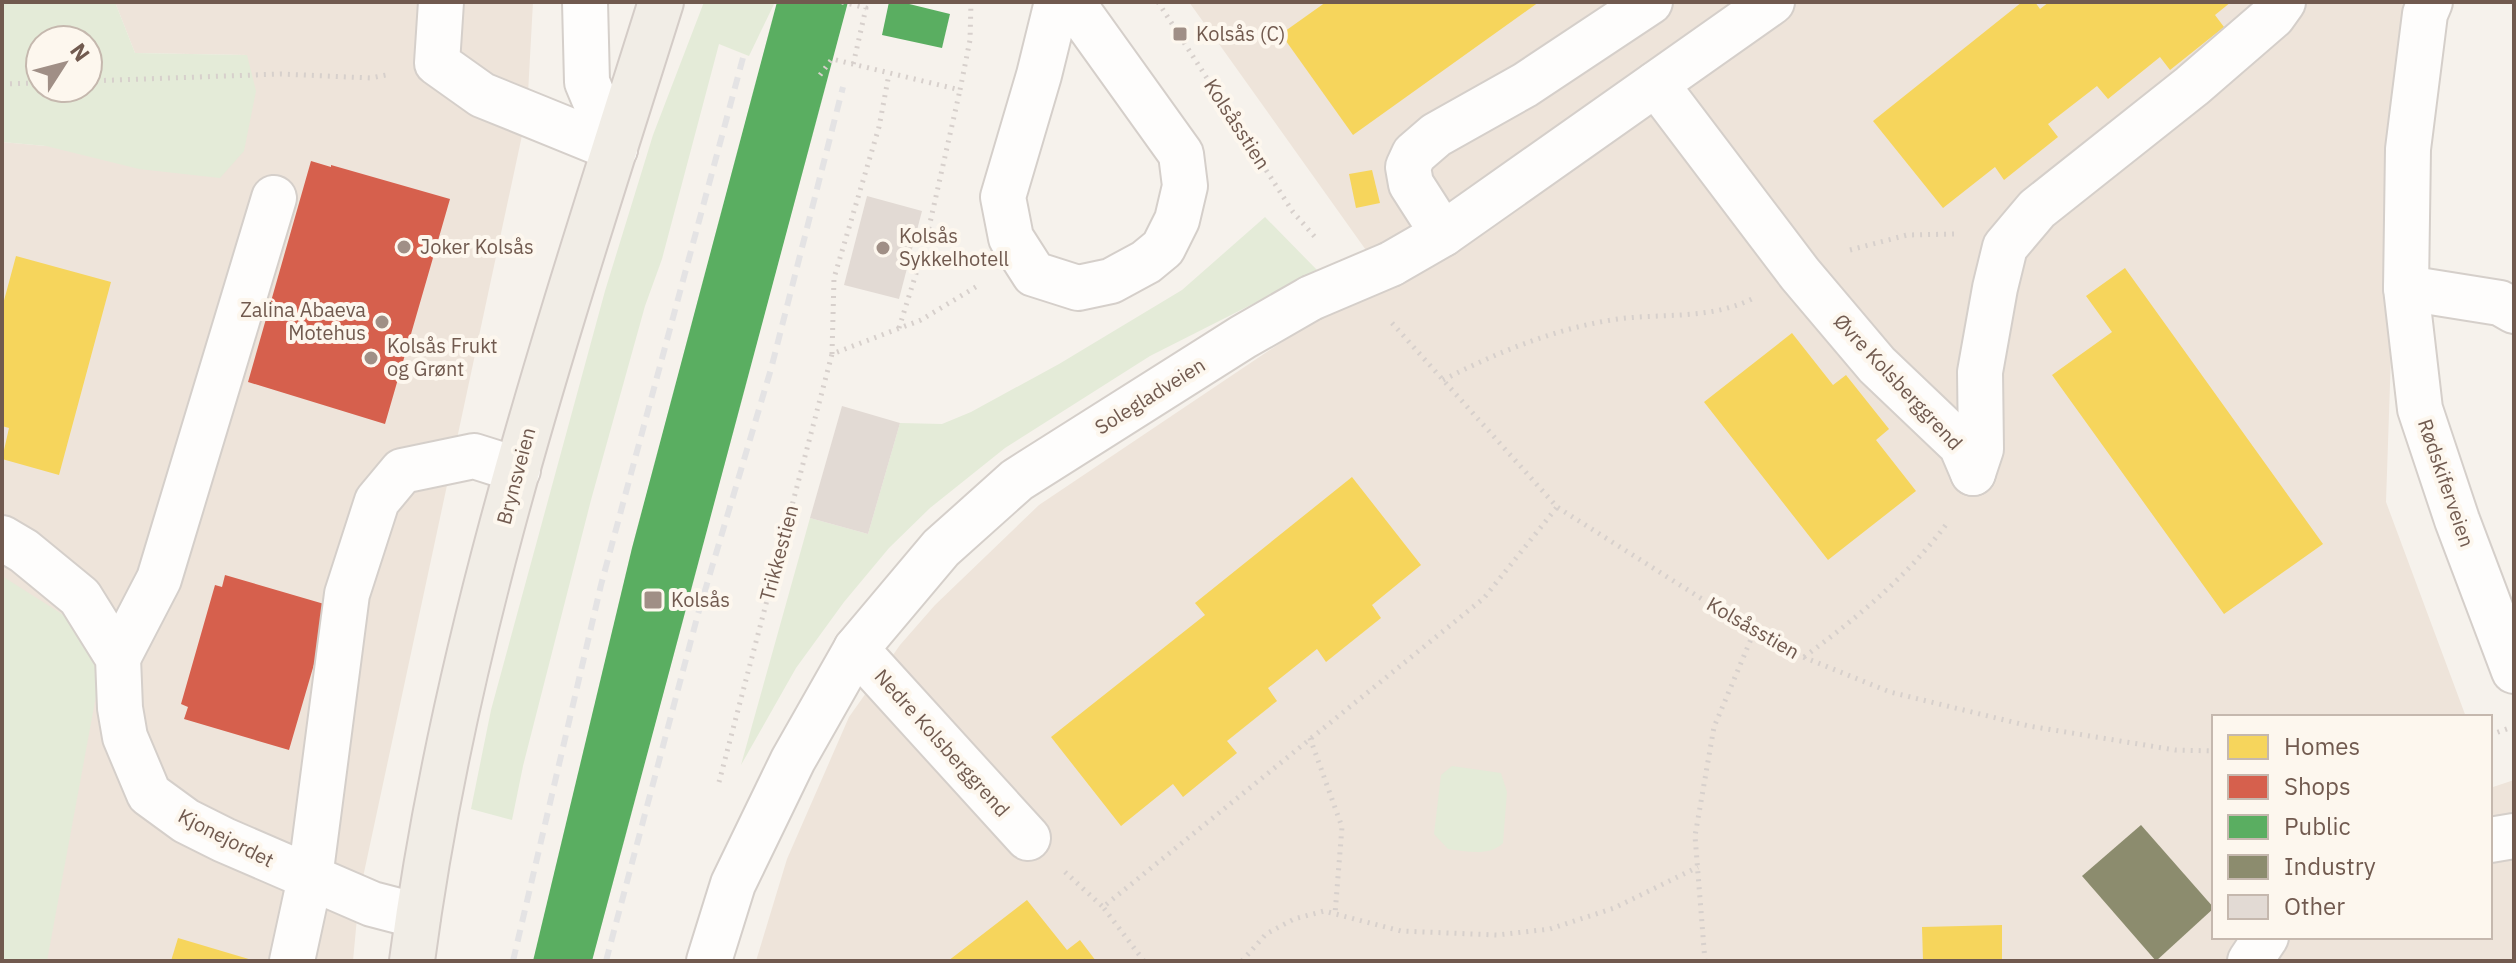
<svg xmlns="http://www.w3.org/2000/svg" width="2516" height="963" viewBox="0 0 2516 963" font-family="'IBM Plex Sans',sans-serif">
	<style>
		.residential { fill: #eee4da }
		.green { fill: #e4ebd8; fill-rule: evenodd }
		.homes { fill: #f6d55c }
		.shops { fill: #d6604d }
		.public { fill: #5aae61 }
		.industry { fill: #8c8c6e }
		.building { fill: #e2dad4 }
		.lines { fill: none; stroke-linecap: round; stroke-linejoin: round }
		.minor-casing { stroke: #d5cfca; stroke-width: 48 }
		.major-casing { stroke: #d4ccc7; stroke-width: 48 }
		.path { stroke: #d7d0cc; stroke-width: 5; stroke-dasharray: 2 6; stroke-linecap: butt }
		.minor { stroke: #fefdfc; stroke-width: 44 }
		.major { stroke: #f1ede6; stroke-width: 44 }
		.rail { stroke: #e4e3e4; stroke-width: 6; stroke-dasharray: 12 8; stroke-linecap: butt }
		.minor-bridge-casing { stroke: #d5cfca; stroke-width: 48; stroke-linecap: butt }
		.minor-bridge { stroke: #fefdfc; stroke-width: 44 }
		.poi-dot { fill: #a08f86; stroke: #fdf7ee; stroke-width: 3 }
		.labels { text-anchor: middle; stroke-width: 8; stroke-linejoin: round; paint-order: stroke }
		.poi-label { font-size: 20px; fill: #715a4f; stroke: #fdf7ee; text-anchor: start }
		.street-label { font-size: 20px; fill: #715a4f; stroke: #fdf7ee }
	</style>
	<rect width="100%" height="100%" fill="#f6f2ec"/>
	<g class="residential">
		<path d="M 115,2 L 533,2 L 527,112 L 359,896 L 353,961 L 2,961 L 2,142 L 46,146 L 247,55 L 135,53 Z"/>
		<path d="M 1189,2 L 2403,2 L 2386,502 L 2466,717 L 2214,717 L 2214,937 L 2490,937 L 2490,781 L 2493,787 L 2514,780 L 2514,961 L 756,961 L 787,859 L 849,717 L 900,645 L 935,605 L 1039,505 L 1383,274 Z"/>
	</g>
	<g class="green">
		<path d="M 2,2 L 115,2 L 135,53 L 247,55 L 256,91 L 244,151 L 220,178 L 139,169 L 46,146 L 2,142 ZM 88,40 L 88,88 L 40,88 L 40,40 Z"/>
		<path d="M 704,2 L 775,2 L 749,56 L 719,44 L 662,259 L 645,306 L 591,500 L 523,766 L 512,820 L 471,809 L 491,710 L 605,291 L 653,135 Z"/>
		<path d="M 1265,217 L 1318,271 L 1150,356 L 1005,448 L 930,508 L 889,548 L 844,602 L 796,668 L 741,765 L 810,518 L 868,534 L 900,423 L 942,424 L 971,412 L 1059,364 L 1182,290 Z"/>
		<path d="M 2,576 L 106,642 L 47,961 L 2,961 Z"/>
		<path d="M 1452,766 L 1501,773 L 1507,792 L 1503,843 C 1489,857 1466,851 1448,849 L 1434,834 L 1441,775 Z"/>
	</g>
	<g class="homes">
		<path d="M 1326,2 L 1539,2 L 1353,135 L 1281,34 Z"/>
		<path d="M 2022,2 L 2035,2 L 2040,9 L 2049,2 L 2231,2 L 2215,15 L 2224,27 L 2170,70 L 2160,57 L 2108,99 L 2097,86 L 2048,124 L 2058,137 L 2004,180 L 1995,167 L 1943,208 L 1873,121 Z"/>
		<path d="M 1372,170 L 1380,203 L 1356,208 L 1349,174 Z"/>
		<path d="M 16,256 L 111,282 L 59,475 L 2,459 L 9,428 L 2,426 L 2,308 Z"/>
		<path d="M 2125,268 L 2323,544 L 2224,614 L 2052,375 L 2112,332 L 2086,296 Z"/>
		<path d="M 1792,333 L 1833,385 L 1846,375 L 1889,429 L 1876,440 L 1916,491 L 1828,560 L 1704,402 Z"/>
		<path d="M 1352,477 L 1421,565 L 1372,605 L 1381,618 L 1326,662 L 1317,649 L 1268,688 L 1277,701 L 1227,741 L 1237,753 L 1183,797 L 1173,784 L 1121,826 L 1051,737 L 1205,615 L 1195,603 Z"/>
		<path d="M 1027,900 L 1067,950 L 1080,940 L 1096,961 L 948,961 Z"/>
		<path d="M 2002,925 L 2002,961 L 1923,961 L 1922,927 Z"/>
		<path d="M 178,938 L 252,960 L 252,961 L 171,961 Z"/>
	</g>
	<g class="shops">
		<path d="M 311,161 L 331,167 L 331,165 L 450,199 L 385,424 L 248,382 Z"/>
		<path d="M 225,575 L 331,606 L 289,750 L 184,719 L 188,707 L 181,704 L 215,585 L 222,587 Z"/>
	</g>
	<g class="public">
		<path d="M 777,2 L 848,2 L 592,961 L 533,961 L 632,548 Z"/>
		<path d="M 889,2 L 901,2 L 950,14 L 942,48 L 882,35 Z"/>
	</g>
	<path class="industry" d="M 2141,825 L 2214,908 L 2156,961 L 2082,876 Z"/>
	<g class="building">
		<path d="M 867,196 L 922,211 L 899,299 L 844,285 Z"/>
		<path d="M 842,406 L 900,423 L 868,534 L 810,518 Z"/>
	</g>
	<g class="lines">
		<defs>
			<g id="minor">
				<path d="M 441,2 L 437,63 L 482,95 L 615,149"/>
				<path d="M 585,2 L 587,82 L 615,149"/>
				<path d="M 1057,2 L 1039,75 L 1003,197 L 1011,238 L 1034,274 L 1078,288 L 1111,281 L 1146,262 L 1163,248 L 1177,220 L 1185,186 L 1181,154 L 1072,2"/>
				<path d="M 2430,2 L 2425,14 L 2408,149 L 2406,288 L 2420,409 L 2457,520 L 2514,671"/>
				<path d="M 1656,84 L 1800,274 L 1877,365 L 1961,445 L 1973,473"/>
				<path d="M 1443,234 L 1411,184 L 1408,167 L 1414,154 L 1436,135 L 1525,85 L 1650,2"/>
				<path d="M 1391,264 L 1443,234 L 1772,2"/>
				<path d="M 2406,288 L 2500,303 L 2514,311"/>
				<path d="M 1973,473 L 1981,449 L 1980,372 L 1995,288 L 2005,247 L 2037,209 L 2192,86 L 2273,16 L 2283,2"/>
				<path d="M 2,538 L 24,551 L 80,597 L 118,658 L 120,708 L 125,737 L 149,794 L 186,821 L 224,840 L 372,904 L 418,916"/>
				<path d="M 856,649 L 1028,838"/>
				<path d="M 118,658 L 159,579 L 274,198"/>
				<path d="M 2490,840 L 2514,836"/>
				<path d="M 292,961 L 310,878 L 347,594 L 377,501 L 402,471 L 474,456 L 518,470"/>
				<path d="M 709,961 L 733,884 L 793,760 L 856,649 L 941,548 L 1017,480 L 1243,337 L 1311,298"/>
				<path d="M 2250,961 L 2266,937"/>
			</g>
			<path id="major" d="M 412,961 C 455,632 562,317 661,2"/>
		</defs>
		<use href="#minor" class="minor-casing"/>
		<use href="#major" class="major-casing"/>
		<g class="path">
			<path d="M 842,2 L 866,8 L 853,65"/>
			<path d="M 1158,2 L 1293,212 L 1315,237"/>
			<path d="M 820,75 L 832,59 L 960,90 L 970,40 L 971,2"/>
			<path d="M 88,81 L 281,74 L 371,78 L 386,75"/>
			<path d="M 2,84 L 40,83"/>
			<path d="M 1850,250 L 1907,235 L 1954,234"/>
			<path d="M 1392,323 L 1557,507 L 1754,632 L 1803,657 L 1890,692 L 2029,726 L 2175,750 L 2214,751"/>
			<path d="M 899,328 L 925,245 L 960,90"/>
			<path d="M 832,354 L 834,278 L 879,127 L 889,74"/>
			<path d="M 1443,380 C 1498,352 1556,328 1618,319 C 1665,313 1708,320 1752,299"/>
			<path d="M 1804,657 C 1858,617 1908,576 1948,522"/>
			<path d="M 2490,735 L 2512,727"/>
			<path d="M 1310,738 L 1342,827 L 1335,914"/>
			<path d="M 719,782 L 832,354 L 921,320 L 979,285"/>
			<path d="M 1065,872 L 1103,907"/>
			<path d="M 1144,961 L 1103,907 L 1484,598 L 1557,507"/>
			<path d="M 1242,961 L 1266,934 L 1294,919 L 1324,911 L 1401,931 L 1497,935 L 1550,929 L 1614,908 L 1698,867"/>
			<path d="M 1705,961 L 1695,836 L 1714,727 L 1754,632"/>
		</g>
		<use href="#minor" class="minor"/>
		<use href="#major" class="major"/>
		<g class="rail">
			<path d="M 513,961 L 601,585 L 744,54"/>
			<path d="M 606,961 L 698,614 L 771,369 L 843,87"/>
		</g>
		<defs>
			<path id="minor-bridge" d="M 1311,298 L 1391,264"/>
		</defs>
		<use href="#minor-bridge" class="minor-bridge-casing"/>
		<use href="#minor-bridge" class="minor-bridge"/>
	</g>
	<g class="poi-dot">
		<rect x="1172" y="26" width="16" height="16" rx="4"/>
		<circle cx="404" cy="247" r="8"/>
		<circle cx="883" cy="248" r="8"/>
		<circle cx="382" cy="322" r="8"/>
		<circle cx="371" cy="358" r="8"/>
		<rect x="643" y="590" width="20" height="20" rx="4"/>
	</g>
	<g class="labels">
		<g class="poi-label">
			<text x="1196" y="41">Kolsås (C)</text>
			<text x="899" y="243">Kolsås<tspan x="899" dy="23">Sykkelhotell</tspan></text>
			<text x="420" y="254">Joker Kolsås</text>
			<text x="366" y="317" text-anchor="end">Zalina Abaeva<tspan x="366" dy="23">Motehus</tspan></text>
			<text x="387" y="353">Kolsås Frukt<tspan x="387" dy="23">og Grønt</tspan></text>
			<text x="671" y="607">Kolsås</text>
		</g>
		<g class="street-label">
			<text transform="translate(1237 124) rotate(57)" y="7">Kolsåsstien</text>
			<text transform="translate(1898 382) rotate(47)" y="7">Øvre Kolsberggrend</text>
			<text transform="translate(1150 396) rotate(-32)" y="7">Solegladveien</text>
			<text transform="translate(516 476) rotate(-75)" y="7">Brynsveien</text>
			<text transform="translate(2446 483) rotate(71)" y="7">Rødskiferveien</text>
			<text transform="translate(779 553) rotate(-75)" y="7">Trikkestien</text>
			<text transform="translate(1753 628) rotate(30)" y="7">Kolsåsstien</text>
			<text transform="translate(942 743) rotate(48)" y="7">Nedre Kolsberggrend</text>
			<text transform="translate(226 838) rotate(27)" y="7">Kjonejordet</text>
		</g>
	</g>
	<rect width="2516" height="963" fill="none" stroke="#715a4f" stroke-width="8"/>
	<rect x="2212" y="715" width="280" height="224" fill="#fdf7ee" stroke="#c5b8ae" stroke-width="2"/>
	<rect x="2228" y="735" width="40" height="24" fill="#f6d55c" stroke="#c5b8ae" stroke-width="2"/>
	<text x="2284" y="755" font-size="24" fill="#715a4f">Homes</text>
	<rect x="2228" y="775" width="40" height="24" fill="#d6604d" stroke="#c5b8ae" stroke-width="2"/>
	<text x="2284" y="795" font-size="24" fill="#715a4f">Shops</text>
	<rect x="2228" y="815" width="40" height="24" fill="#5aae61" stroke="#c5b8ae" stroke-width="2"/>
	<text x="2284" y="835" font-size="24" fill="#715a4f">Public</text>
	<rect x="2228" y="855" width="40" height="24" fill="#8c8c6e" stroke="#c5b8ae" stroke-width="2"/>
	<text x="2284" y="875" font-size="24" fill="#715a4f">Industry</text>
	<rect x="2228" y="895" width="40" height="24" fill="#e2dad4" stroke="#c5b8ae" stroke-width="2"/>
	<text x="2284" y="915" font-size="24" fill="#715a4f">Other</text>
	<g transform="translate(64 64) rotate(54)"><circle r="38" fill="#fdf7ee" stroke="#c5b8ae" stroke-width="2"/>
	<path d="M0-6L14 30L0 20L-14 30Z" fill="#a08f86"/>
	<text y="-12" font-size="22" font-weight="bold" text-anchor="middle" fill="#715a4f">N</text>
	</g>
</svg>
